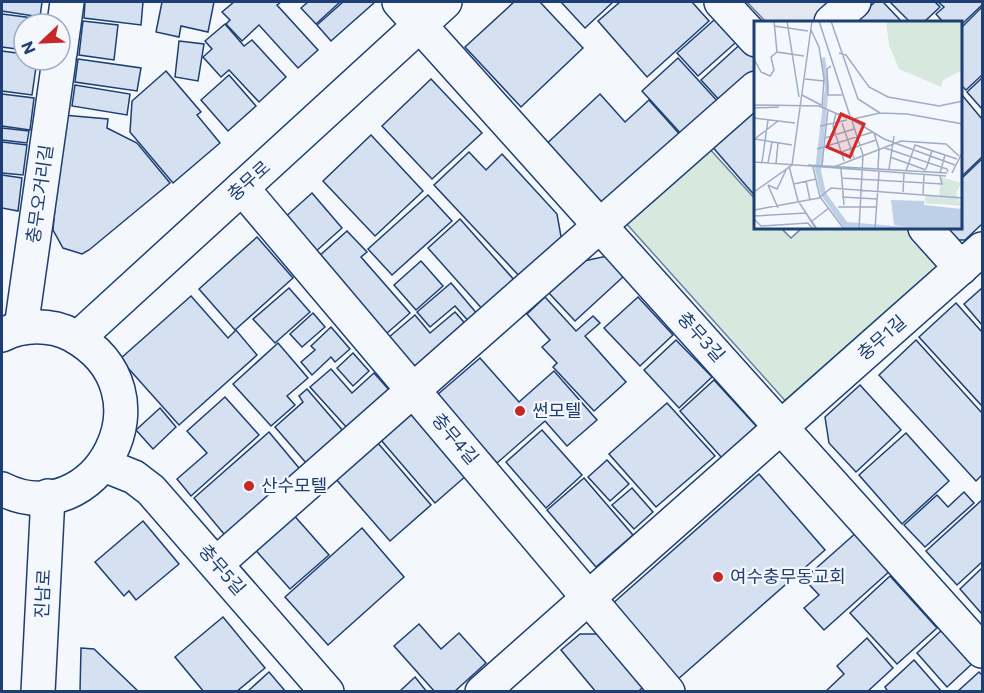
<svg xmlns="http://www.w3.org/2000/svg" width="984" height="693" viewBox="0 0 984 693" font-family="Commissioner,'Noto Sans KR',sans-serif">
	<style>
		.green { fill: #d7e8df; stroke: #687fa3; stroke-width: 1.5 }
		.parking { fill: #e3e8f0; stroke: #687fa3; stroke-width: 1.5 }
		.building { fill: #d5e0f0; stroke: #1d3f73; stroke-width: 1.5 }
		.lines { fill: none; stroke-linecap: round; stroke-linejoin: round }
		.minor-casing { stroke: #1d3f73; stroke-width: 36 }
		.tertiary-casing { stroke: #1d3f73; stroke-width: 36 }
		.minor { stroke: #f4f7fb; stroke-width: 33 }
		.tertiary { stroke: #f4f7fb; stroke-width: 33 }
		.poi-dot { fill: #c62828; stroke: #f4f7fb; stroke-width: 2 }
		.labels { text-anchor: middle; stroke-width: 4.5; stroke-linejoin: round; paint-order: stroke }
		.street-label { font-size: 18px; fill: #1d3f73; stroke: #f4f7fb }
		.poi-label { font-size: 18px; fill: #1d3f73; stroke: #f4f7fb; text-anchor: start }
		.inset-river { fill: none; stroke: #bed0e5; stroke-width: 3 }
		.inset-road { fill: none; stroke: #9eadc5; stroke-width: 1.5 }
		.view { fill: #d62828; fill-opacity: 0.15; stroke: #d62828; stroke-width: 3 }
		.inset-edge { fill: none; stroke: #1d3f73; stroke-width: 3 }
	</style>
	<rect width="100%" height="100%" fill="#f4f7fb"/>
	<path class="green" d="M 708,147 L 756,200 L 756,228 L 781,228 L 791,238 L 802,228 L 912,228 L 945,265 L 789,405 L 625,222 Z"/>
	<path class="parking" d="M 747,2 L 839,2 L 816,22 L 766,22 Z"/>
	<g class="building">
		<path d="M 2,2 L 42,2 L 40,17 L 2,11 Z"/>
		<path d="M 85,2 L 143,2 L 141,25 L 84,18 Z"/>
		<path d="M 162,2 L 214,2 L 208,32 L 181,26 L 179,37 L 156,32 Z"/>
		<path d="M 234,2 L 281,2 L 277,5 L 318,50 L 298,68 L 259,25 L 242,41 L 226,24 L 230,20 L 222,12 Z"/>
		<path d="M 308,2 L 340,2 L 316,24 L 301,8 Z"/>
		<path d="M 343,2 L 375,2 L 331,41 L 317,25 Z"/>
		<path d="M 514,2 L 540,2 L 583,48 L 521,107 L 465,47 Z"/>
		<path d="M 561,2 L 613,2 L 585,28 Z"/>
		<path d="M 620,2 L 692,2 L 709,21 L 647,77 L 598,21 Z"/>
		<path d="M 875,2 L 883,2 L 902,22 L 859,22 L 856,19 Z"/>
		<path d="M 890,2 L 935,2 L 940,7 L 924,22 L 910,22 Z"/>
		<path d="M 938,2 L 982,2 L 982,5 L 962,24 L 943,22 L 936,14 L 944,7 Z"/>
		<path d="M 982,7 L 982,75 L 966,90 L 962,86 L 962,27 Z"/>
		<path d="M 722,13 L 743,36 L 698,76 L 677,53 Z"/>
		<path d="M 2,14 L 41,19 L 40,24 L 24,24 L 24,50 L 2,47 Z"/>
		<path d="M 83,21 L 118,25 L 114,60 L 79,55 Z"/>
		<path d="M 225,24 L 244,46 L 252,40 L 286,77 L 259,102 L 229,70 L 221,77 L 203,57 L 212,49 L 205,41 Z"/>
		<path d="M 746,39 L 756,50 L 756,72 L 722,103 L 701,80 Z"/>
		<path d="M 179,41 L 204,44 L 198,81 L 175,77 Z"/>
		<path d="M 2,51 L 24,54 L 24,60 L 37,60 L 32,95 L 2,91 Z"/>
		<path d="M 678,58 L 720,104 L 684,137 L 642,91 Z"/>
		<path d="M 78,59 L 141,68 L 137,91 L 75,82 Z"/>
		<path d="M 166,71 L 201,112 L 197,115 L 220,143 L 173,183 L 130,132 L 132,101 Z"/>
		<path d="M 229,75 L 256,106 L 228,131 L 201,100 Z"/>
		<path d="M 982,78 L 982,109 L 967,92 Z"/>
		<path d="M 431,79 L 482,133 L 432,179 L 382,126 Z"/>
		<path d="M 75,85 L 130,94 L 127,115 L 72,106 Z"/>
		<path d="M 2,94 L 34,98 L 30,130 L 2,126 Z"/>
		<path d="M 600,94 L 625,122 L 649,100 L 683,138 L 614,200 L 591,203 L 542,148 Z"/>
		<path d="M 962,95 L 982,119 L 982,157 L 962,176 Z"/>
		<path d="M 756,103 L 756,197 L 710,144 Z"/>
		<path d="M 63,115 L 108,119 L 107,128 L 137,143 L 170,183 L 89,250 L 82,254 L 63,248 L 53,230 Z"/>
		<path d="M 2,128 L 29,131 L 27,143 L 2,140 Z"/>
		<path d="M 371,135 L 423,191 L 375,236 L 323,181 Z"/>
		<path d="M 2,142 L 27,145 L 23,175 L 2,173 Z"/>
		<path d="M 469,152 L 486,170 L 502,154 L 557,214 L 562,242 L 522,279 L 434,185 Z"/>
		<path d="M 982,159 L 982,224 L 965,240 L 946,240 L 935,228 L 962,228 L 962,178 Z"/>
		<path d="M 2,175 L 22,178 L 18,211 L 2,208 Z"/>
		<path d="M 312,193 L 342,228 L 314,253 L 283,219 Z"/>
		<path d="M 428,195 L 452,221 L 392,275 L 368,249 Z"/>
		<path d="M 460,219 L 516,282 L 484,311 L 428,248 Z"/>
		<path d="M 347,231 L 367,252 L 361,257 L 410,313 L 386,334 L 318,257 Z"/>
		<path d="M 257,237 L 293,278 L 235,330 L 199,289 Z"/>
		<path d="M 607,256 L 624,276 L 575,321 L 549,293 L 584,261 Z"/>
		<path d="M 421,261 L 443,286 L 416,310 L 394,285 Z"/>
		<path d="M 451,283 L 479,316 L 471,324 L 455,306 L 430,327 L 417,312 Z"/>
		<path d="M 289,288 L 310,312 L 275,343 L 253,319 Z"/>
		<path d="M 982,288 L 982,325 L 964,304 Z"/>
		<path d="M 191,296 L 228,338 L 236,330 L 257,355 L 179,425 L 120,359 Z"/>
		<path d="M 545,297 L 576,331 L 593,316 L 600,323 L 585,336 L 626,382 L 594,411 L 553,367 L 557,363 L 542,347 L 550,340 L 527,314 Z"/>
		<path d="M 638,297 L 673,335 L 640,366 L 604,328 Z"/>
		<path d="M 956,303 L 982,332 L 982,406 L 919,337 Z"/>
		<path d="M 455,312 L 470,329 L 418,373 L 388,338 L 415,315 L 430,333 Z"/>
		<path d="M 313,313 L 325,327 L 302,347 L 290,334 Z"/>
		<path d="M 331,327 L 350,349 L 335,362 L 331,357 L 312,375 L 301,362 L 315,350 L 311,346 Z"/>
		<path d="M 676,340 L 712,377 L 679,408 L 644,370 Z"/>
		<path d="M 916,340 L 982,413 L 982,475 L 976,481 L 879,375 Z"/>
		<path d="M 278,343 L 308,378 L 287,396 L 295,405 L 271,426 L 233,384 Z"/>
		<path d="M 353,353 L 369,371 L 353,386 L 337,368 Z"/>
		<path d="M 480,358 L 519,402 L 554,371 L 597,420 L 567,446 L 545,421 L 497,463 L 437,395 Z"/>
		<path d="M 331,369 L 352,393 L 374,373 L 390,391 L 348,429 L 310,387 Z"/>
		<path d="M 714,380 L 757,427 L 722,458 L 680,411 Z"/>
		<path d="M 860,385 L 901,430 L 856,472 L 829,443 L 825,417 Z"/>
		<path d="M 307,389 L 344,432 L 307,464 L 275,427 L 303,402 L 299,396 Z"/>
		<path d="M 225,397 L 259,435 L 191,496 L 177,479 L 207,453 L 187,431 Z"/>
		<path d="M 667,403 L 715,456 L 656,507 L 609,454 Z"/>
		<path d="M 160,408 L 176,427 L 153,449 L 136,430 Z"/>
		<path d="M 413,413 L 467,475 L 435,503 L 381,440 Z"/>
		<path d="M 542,430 L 582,475 L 546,508 L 506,462 Z"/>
		<path d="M 269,432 L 304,474 L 229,540 L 194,498 Z"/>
		<path d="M 906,433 L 949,481 L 902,524 L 859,475 Z"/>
		<path d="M 377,442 L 431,505 L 390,541 L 335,478 Z"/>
		<path d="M 607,460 L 629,484 L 610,501 L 588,477 Z"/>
		<path d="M 759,474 L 825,550 L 677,680 L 611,605 Z"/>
		<path d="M 584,478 L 633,535 L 596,567 L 547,510 Z"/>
		<path d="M 632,488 L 653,512 L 634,529 L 612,505 Z"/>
		<path d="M 964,492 L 974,503 L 925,547 L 904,525 L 937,495 L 948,507 Z"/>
		<path d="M 982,500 L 982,562 L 957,585 L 926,551 Z"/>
		<path d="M 291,512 L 329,555 L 290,589 L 252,546 Z"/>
		<path d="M 143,521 L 179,564 L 136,600 L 129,591 L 124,596 L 95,562 Z"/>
		<path d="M 362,528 L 404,577 L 328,645 L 285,597 Z"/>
		<path d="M 857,532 L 891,570 L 824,630 L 804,608 L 819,595 L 804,579 Z"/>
		<path d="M 982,568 L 982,614 L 960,589 Z"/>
		<path d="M 890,576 L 937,628 L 897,664 L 850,613 Z"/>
		<path d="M 223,617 L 265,668 L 236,692 L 204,692 L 175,657 Z"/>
		<path d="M 419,624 L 441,649 L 459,633 L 486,663 L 454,692 L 435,692 L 394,646 Z"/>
		<path d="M 944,628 L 974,662 L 947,687 L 917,653 Z"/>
		<path d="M 580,634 L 600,634 L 644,686 L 638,692 L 596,692 L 561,650 Z"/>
		<path d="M 867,638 L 893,668 L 867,692 L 825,692 L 844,674 L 837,666 Z"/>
		<path d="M 81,648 L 94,649 L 139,692 L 80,692 Z"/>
		<path d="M 914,660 L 942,692 L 888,692 L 885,687 Z"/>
		<path d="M 269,672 L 286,692 L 247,692 Z"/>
		<path d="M 979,672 L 982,675 L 982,692 L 957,692 Z"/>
		<path d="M 415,677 L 427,692 L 399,692 Z"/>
	</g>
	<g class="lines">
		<defs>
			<g id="minor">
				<path d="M 399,2 L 982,651"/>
				<path d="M 721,2 L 756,40"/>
				<path d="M 831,22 L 854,2"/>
				<path d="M 60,53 L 67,2"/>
				<path d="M 242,188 L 668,692"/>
				<path d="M 925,228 L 961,268"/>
				<path d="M 21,328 L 59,60"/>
				<path d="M 104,465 L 134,477 L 151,490 L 327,692"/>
				<path d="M 216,564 L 756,88"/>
				<path d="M 482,692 L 982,249"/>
			</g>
			<g id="tertiary">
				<path d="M 2,335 C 23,324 51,324 72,335 C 176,392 95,536 2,489"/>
				<path d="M 78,338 L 445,2"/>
				<path d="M 38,692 L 48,496"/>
			</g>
		</defs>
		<use href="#minor" class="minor-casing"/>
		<use href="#tertiary" class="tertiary-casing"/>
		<use href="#minor" class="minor"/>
		<use href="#tertiary" class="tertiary"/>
	</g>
	<g class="poi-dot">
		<circle cx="520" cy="411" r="6"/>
		<circle cx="249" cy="486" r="6"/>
		<circle cx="718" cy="577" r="6"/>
	</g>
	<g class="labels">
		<g class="street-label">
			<text transform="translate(249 181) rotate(-42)" y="6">충무로</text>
			<text transform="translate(40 194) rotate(-82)" y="6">충무오거리길</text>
			<text transform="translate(701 337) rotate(48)" y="6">충무3길</text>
			<text transform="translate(882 338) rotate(-41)" y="6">충무1길</text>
			<text transform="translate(455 439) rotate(50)" y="6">충무4길</text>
			<text transform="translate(222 570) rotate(49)" y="6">충무5길</text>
			<text transform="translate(43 594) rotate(-87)" y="6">진남로</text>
		</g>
		<g class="poi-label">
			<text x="532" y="417">썬모텔</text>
			<text x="261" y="492">산수모텔</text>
			<text x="730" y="583">여수충무동교회</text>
		</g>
	</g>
	<g transform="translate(754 21)">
		<rect width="208" height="208" fill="#f4f7fb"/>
		<path d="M 132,0 L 208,0 L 208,49 L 189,59 L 187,66 L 145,48 L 135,24 ZM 187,156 L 207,162 L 202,173 L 208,185 L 171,182 L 171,175 L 185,175 Z" fill="#d7e8df"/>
		<path d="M 71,36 L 75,64 L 67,150 L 72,172 L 93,201 L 153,206 L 140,204 L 137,179 L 170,180 L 170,184 L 208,188 L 208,208 L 91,208 L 67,174 L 61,149 L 71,66 L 67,37 Z" fill="#bed0e5"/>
		<path class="inset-river" d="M 140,197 L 161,199 L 173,208M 144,198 L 167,208M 153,199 L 170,208"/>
		<path class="inset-road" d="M 20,0 L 23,31 L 50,35M 33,0 L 45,76M 65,0 L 96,95M 77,0 L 104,78 L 126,92M 20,5 L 54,10M 57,9 L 65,26 L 70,58 L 68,86M 85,32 L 92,34 L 115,66 L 134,76 L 185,85 L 209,80M 0,38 L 7,51 L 16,55 L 20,49 L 17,36 L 23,31M 77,45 L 73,48 L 74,74 L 88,74M 51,58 L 70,60M 48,74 L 67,84M 0,84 L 65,85 L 93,97M 0,87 L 25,86M 82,92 L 79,105 L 90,140M 0,97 L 41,102M 99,98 L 126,92 L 153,93 L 209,103M 99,99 L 130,118 L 201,144M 98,100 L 109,134 L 105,208M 88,102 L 100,137M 66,105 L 93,99M 120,112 L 125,128 L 124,148M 2,117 L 24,100M 71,117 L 100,108M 1,118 L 38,124M 131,127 L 193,148 L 194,151M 63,128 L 119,111M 87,131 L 122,119M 136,136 L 172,149M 0,141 L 192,155M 8,141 L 14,99M 14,142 L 18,121M 22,143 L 24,122M 54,144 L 193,152M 35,145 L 44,180 L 52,192M 68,145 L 74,88M 59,146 L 66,176 L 90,208M 80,146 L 147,120 L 192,123 L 205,135M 87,148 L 90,184M 135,148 L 140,115M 172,148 L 178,130M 152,150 L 161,124 L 203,138M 186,152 L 191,134M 198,152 L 209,130M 87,157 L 188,163 L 186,155M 52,160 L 56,179M 40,163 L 62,158M 14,164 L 23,168 L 32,149M 14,164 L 24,187M 0,171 L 38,144 L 58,0M 149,171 L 150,152M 169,173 L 170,154M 88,176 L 123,178M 84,186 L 123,186M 0,189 L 65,177 L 77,167 L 209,177M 0,195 L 52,192M 0,198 L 7,205 L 54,202 L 59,208M 58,200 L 75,187M 62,208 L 52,192 L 63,208M 121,208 L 125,151"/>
		<path class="view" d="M 87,93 L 110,103 L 96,136 L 73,126 Z"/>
		<rect width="208" height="208" class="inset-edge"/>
	</g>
	<rect width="984" height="693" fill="none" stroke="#1d3f73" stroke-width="6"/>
	<g transform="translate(42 42) rotate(247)"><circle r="28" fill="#f4f7fb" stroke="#9eadc5" stroke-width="1.5"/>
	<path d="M0-4.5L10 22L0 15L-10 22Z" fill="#c62828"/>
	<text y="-9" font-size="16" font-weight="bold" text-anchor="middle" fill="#1d3f73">N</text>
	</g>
</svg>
